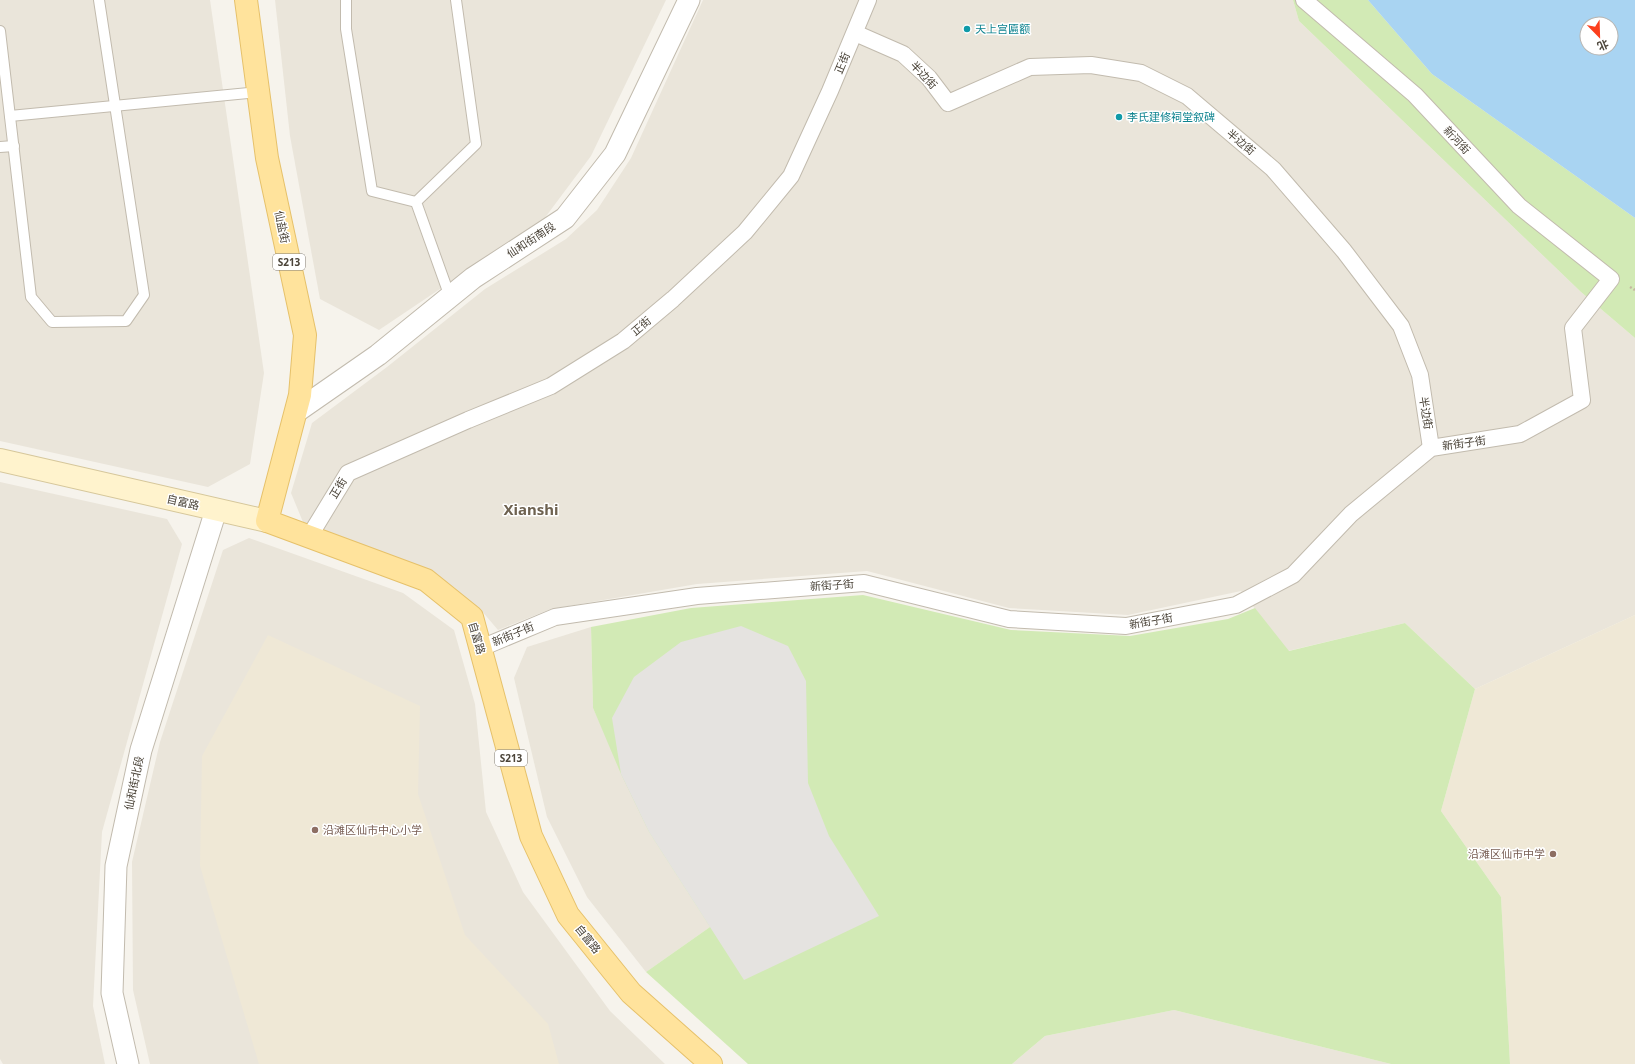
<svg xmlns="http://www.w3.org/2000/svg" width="1635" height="1064" viewBox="0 0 1635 1064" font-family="'Noto Sans','Noto Sans SC',sans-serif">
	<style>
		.residential { fill: #eae5da }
		.education { fill: #efe8d6 }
		.green { fill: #d2eab5 }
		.parking { fill: #e5e3e0 }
		.water { fill: #a9d4f2; fill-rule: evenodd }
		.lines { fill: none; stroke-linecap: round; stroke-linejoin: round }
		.service-casing { stroke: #c2bbae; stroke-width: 12 }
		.pedestrian-casing { stroke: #c2bbae; stroke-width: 18 }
		.minor-casing { stroke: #c2bbae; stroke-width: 23 }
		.secondary-casing { stroke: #d6c79b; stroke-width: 24 }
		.primary-casing { stroke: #e6c16a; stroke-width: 24 }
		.path { stroke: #c4b79f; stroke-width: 2.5; stroke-dasharray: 2 2; stroke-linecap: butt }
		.service { stroke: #fff; stroke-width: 10 }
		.pedestrian { stroke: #fff; stroke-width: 16 }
		.minor { stroke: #fff; stroke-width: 21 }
		.secondary { stroke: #fff3cd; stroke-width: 22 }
		.primary { stroke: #ffe39c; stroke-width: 22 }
		.culture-dot { fill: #0f9aa8; stroke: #fff; stroke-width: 1.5 }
		.education-dot { fill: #8d6e63; stroke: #fff; stroke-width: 1.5 }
		.labels { text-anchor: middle; stroke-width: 3; stroke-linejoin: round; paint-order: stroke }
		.shield { fill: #fff; stroke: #817c74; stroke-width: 1 }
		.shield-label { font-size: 10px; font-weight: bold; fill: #4b4439 }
		.culture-label { font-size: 11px; fill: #0d838f; stroke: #fff; text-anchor: start }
		.street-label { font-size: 11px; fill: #4b4439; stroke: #fff }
		.education-label { font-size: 11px; fill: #785e54; stroke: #fff; text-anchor: start }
		.district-label { font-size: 15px; font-weight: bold; fill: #6e6250; stroke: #fff }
	</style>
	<rect width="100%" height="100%" fill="#f6f3ec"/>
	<g class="residential">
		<path d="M 0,0 L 210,0 L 264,373 L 250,464 L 208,487 L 0,441 Z"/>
		<path d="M 275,0 L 666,0 L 591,156 L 544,219 L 379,330 L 320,299 L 290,136 Z"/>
		<path d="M 703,0 L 1293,0 L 1299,21 L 1581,292 L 1635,338 L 1635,615 L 1475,689 L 1405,623 L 1288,651 L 1241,591 L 1128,615 L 1009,608 L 867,571 L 697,584 L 551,609 L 498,630 L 481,610 L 428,569 L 303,522 L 291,493 L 312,423 L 387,367 L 485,289 L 566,239 L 597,210 L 631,158 Z"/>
		<path d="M 0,482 L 167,519 L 182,544 L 102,832 L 93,1006 L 105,1064 L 3,1064 L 0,1059 Z"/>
		<path d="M 249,538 L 403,593 L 454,630 L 475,704 L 486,812 L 523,892 L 610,1011 L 665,1064 L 150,1064 L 133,990 L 132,862 L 160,742 L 223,550 Z"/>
		<path d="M 591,627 L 593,708 L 649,832 L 710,927 L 646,972 L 587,897 L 547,817 L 514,678 L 527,647 Z"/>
		<path d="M 1174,1010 L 1391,1064 L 1012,1064 L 1045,1036 Z"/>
	</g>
	<g class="education">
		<path d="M 1635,615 L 1635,1064 L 1510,1064 L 1501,897 L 1441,811 L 1475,689 Z"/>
		<path d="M 268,635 L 420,706 L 418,794 L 465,935 L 548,1024 L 559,1064 L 259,1064 L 200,866 L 202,756 Z"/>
	</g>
	<g class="green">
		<path d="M 1293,0 L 1368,0 L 1432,74 L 1635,218 L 1635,338 L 1581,292 L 1299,21 Z"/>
		<path d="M 863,595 L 1011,630 L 1130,636 L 1228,619 L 1255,608 L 1289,651 L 1405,623 L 1475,689 L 1441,811 L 1501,897 L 1510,1064 L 1391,1064 L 1174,1010 L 1045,1036 L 1012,1064 L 748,1064 L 646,972 L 710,927 L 649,832 L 621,774 L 593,708 L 591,627 L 691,608 Z"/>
	</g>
	<path class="parking" d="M 741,626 L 788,646 L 806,681 L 808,783 L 829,836 L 879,916 L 744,980 L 649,832 L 621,774 L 612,718 L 634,677 L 681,642 Z"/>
	<path class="water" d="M 1368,0 L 1635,0 L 1635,218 L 1432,74 ZM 1587,24 L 1611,24 L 1611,48 L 1587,48 Z"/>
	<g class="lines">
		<defs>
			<g id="service">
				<path d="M 346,0 L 346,29 L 372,191 L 416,202"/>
				<path d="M 0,31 L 31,297 L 52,322 L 126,321 L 144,295 L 99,0"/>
				<path d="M 10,116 L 258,92"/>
				<path d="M 0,147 L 14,146"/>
				<path d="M 450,297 L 416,202 L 476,144 L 456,0"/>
			</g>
			<g id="pedestrian">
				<path d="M 855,33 L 903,54 L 929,78 L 948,103 L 1030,67 L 1091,65 L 1141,73 L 1187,96 L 1273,169 L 1344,251 L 1401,326 L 1420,375 L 1431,448"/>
				<path d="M 309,537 L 348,473 L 468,420 L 551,386 L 623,341 L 673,299 L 745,232 L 791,176 L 830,91 L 868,0"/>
				<path d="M 481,648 L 555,617 L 697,596 L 864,583 L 1009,619 L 1126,626 L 1236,605 L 1293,575 L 1351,514 L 1431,448 L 1520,434 L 1582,400 L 1573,328 L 1611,279 L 1519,206 L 1415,95 L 1304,0"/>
			</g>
			<g id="minor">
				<path d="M 296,412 L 378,355 L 473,278 L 565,218 L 615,154 L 689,0"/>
				<path d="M 128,1064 L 112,993 L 116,866 L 141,750 L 216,510"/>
			</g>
			<path id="secondary" d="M 0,460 L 267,521"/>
			<path id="primary" d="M 246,0 L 267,158 L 305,335 L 300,395 L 267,521 L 426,580 L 472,617 L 531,836 L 568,915 L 631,993 L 711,1064"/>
		</defs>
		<use href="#service" class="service-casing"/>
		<use href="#pedestrian" class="pedestrian-casing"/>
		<use href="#minor" class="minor-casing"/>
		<use href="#secondary" class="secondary-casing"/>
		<use href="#primary" class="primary-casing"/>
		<path class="path" d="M 1630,287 L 1635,290"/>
		<use href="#service" class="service"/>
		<use href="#pedestrian" class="pedestrian"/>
		<use href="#minor" class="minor"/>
		<use href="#secondary" class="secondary"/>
		<use href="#primary" class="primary"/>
	</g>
	<g class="culture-dot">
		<circle cx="967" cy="29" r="4"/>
		<circle cx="1119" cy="117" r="4"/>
	</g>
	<g class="education-dot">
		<circle cx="315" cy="830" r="4"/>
		<circle cx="1553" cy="854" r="4"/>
	</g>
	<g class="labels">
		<g class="shield">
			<rect x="273" y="254" width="32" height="16" rx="3"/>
			<rect x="495" y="750" width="32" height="16" rx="3"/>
		</g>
		<g class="shield-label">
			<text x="289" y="266">S213</text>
			<text x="511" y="762">S213</text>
		</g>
		<g class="culture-label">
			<text x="975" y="33">天上宫匾额</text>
			<text x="1127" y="121">李氏建修祠堂叙碑</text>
		</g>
		<g class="street-label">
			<text transform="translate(842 63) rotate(-67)" y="4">正街</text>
			<text transform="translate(924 75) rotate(47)" y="4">半边街</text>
			<text transform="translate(1457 140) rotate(47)" y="4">新河街</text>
			<text transform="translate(1241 142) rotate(40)" y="4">半边街</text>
			<text transform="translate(282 227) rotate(78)" y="4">仙盐街</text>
			<text transform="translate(531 240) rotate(-33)" y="4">仙和街南段</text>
			<text transform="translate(641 326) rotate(-40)" y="4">正街</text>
			<text transform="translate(1426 413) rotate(81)" y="4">半边街</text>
			<text transform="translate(1464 443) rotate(-8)" y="4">新街子街</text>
			<text transform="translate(338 488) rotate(-59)" y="4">正街</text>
			<text transform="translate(183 502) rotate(13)" y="4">自富路</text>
			<text transform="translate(832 585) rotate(-4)" y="4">新街子街</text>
			<text transform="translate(1151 621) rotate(-10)" y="4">新街子街</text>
			<text transform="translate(513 634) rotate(-23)" y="4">新街子街</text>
			<text transform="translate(477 638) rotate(74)" y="4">自富路</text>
			<text transform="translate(134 783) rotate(-78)" y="4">仙和街北段</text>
			<text transform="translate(588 939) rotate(51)" y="4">自富路</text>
		</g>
		<g class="education-label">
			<text x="323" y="834">沿滩区仙市中心小学</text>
			<text x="1545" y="858" text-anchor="end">沿滩区仙市中学</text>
		</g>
		<g class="district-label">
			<text x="531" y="515">Xianshi</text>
		</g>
	</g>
	<g transform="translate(1599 36) rotate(157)"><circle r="19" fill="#ffffff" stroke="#b7b4b0"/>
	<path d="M0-3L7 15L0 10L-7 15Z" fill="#fc3f1d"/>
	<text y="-6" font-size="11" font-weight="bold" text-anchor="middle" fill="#4b4439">北</text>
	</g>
</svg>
